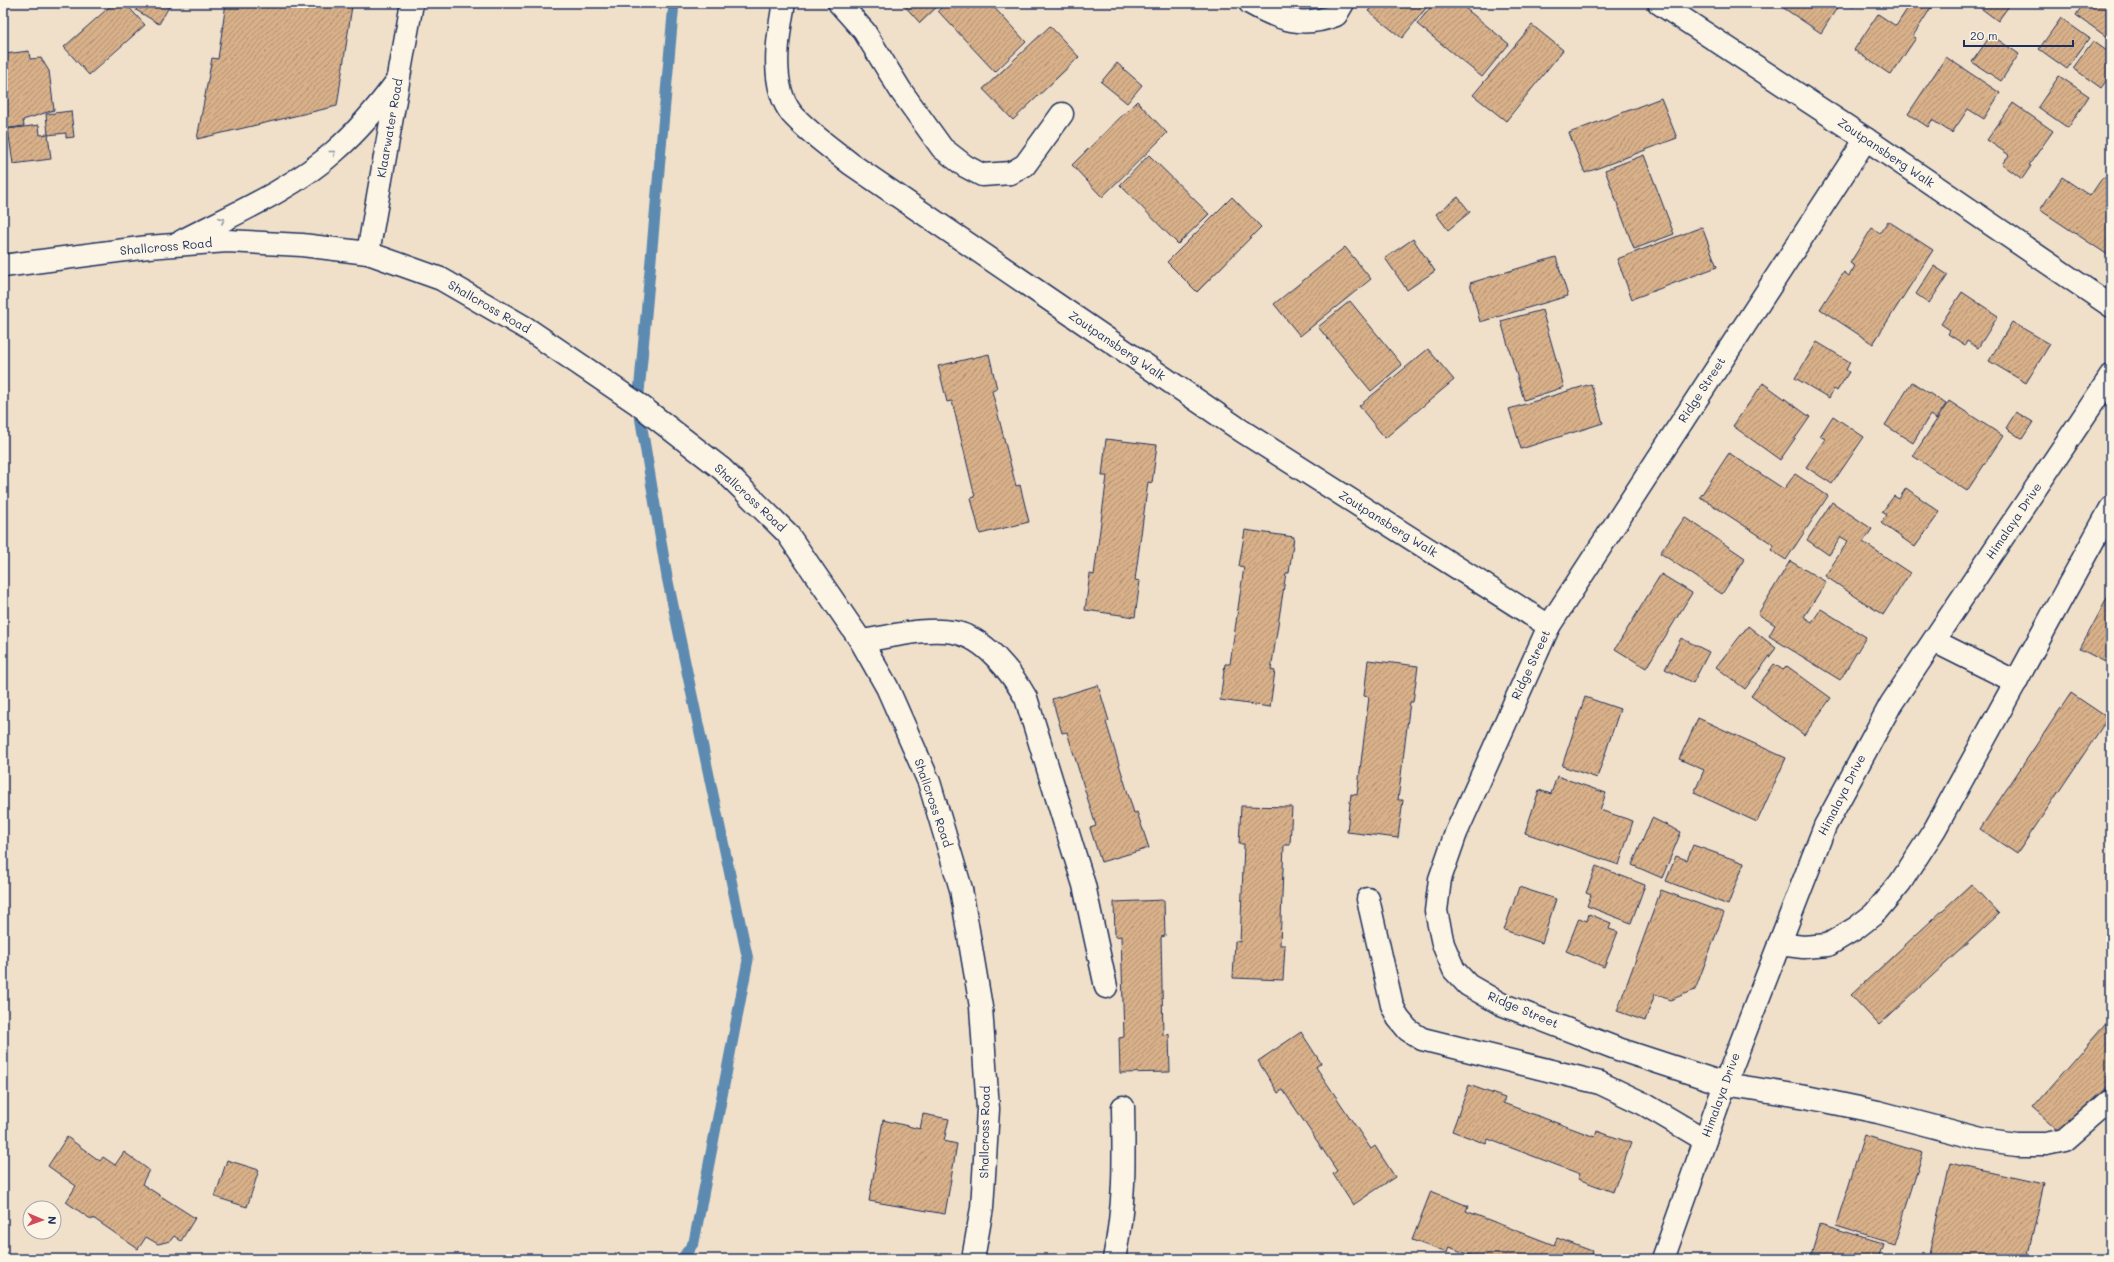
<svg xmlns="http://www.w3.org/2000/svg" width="2114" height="1262" viewBox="0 0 2114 1262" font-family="Mali,sans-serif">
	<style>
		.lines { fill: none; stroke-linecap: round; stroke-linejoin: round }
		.stream { stroke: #5b8ab0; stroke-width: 11 }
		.building { fill: url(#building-hatch); stroke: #1b2f5e }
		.minor-casing { stroke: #1b2f5e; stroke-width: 25 }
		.minor { stroke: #fcf5e5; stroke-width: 22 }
		.oneway { stroke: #8c92a2 }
		.labels { text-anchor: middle; stroke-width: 3.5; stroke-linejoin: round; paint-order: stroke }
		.street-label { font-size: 12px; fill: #1b2f5e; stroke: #fcf5e5 }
	</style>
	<defs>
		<pattern id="building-hatch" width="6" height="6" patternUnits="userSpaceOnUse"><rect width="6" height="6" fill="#d8b089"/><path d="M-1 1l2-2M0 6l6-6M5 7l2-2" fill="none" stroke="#ae9073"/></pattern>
	</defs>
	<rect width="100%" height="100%" fill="#f1e0c9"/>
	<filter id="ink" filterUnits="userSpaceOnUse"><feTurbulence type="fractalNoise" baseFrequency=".025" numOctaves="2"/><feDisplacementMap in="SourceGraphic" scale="8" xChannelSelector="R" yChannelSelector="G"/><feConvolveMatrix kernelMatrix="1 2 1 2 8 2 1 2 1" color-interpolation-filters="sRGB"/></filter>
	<g filter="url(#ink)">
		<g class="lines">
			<path class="stream" d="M 674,3 L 638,404 L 667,577 L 748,960 L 694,1242 L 682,1259"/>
		</g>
		<g class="building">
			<path d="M 114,3 L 125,3 L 145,25 L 89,75 L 64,47 Z"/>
			<path d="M 140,3 L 162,3 L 169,7 L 159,24 L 136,10 Z"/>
			<path d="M 226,3 L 331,3 L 352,6 L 337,106 L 197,139 L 212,58 L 218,59 Z"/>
			<path d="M 902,3 L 941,3 L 920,23 Z"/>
			<path d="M 946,3 L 990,3 L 1026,42 L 995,72 L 938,11 Z"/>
			<path d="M 1375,3 L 1430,3 L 1402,38 L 1368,11 Z"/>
			<path d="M 1434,3 L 1459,3 L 1509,44 L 1482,77 L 1417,24 Z"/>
			<path d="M 1785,3 L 1840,3 L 1821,33 L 1782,7 Z"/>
			<path d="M 1846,3 L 1856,3 L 1853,7 Z"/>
			<path d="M 1911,3 L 1934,3 L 1913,36 L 1916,38 L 1891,75 L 1854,50 L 1878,14 L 1896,26 Z"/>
			<path d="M 1974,3 L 2011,3 L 1998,21 Z"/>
			<path d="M 2084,3 L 2111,3 L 2111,40 L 2076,15 Z"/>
			<path d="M 2061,18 L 2089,38 L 2067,69 L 2039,49 Z"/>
			<path d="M 1532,25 L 1563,50 L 1506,121 L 1473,95 Z"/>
			<path d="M 1050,26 L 1079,57 L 1013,120 L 983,89 Z"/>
			<path d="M 1991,35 L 2019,54 L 2001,81 L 1972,62 Z"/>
			<path d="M 2093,41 L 2111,54 L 2111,74 L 2101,88 L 2073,68 Z"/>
			<path d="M 29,51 L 30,59 L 41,58 L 49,71 L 54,110 L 23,120 L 24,126 L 3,129 L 3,62 L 6,62 L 5,54 Z"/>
			<path d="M 1946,57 L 2000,93 L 1984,119 L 1968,109 L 1952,133 L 1932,120 L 1928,127 L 1908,114 Z"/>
			<path d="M 1117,63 L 1142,85 L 1127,103 L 1101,82 Z"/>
			<path d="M 2059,76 L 2089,96 L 2068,128 L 2038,107 Z"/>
			<path d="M 1661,98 L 1677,138 L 1585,173 L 1569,133 Z"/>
			<path d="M 1137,101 L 1167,133 L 1102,197 L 1072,165 Z"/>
			<path d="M 2013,103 L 2053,131 L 2029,165 L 2031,166 L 2022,179 L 2002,164 L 2009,155 L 1987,140 Z"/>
			<path d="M 71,111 L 74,137 L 66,138 L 66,133 L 48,135 L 46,114 Z"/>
			<path d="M 39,125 L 40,135 L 48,134 L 51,159 L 13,164 L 8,129 Z"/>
			<path d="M 1149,155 L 1209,214 L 1178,244 L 1120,185 Z"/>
			<path d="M 1644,155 L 1674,234 L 1634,249 L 1605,170 Z"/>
			<path d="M 2062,177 L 2090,196 L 2103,177 L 2111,182 L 2111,257 L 2040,210 Z"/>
			<path d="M 1232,197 L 1261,227 L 1197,292 L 1167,262 Z"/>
			<path d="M 1458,197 L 1470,212 L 1448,230 L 1436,214 Z"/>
			<path d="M 1888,221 L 1933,250 L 1873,344 L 1820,309 L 1844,272 L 1849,276 L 1855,266 L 1850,263 L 1872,228 L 1880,233 Z"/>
			<path d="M 1702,227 L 1717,267 L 1632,299 L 1617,259 Z"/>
			<path d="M 1413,239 L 1435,271 L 1407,290 L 1385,258 Z"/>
			<path d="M 1345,247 L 1371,279 L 1300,336 L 1274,304 Z"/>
			<path d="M 1556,257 L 1568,296 L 1480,322 L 1470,283 Z"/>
			<path d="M 1934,266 L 1948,275 L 1929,303 L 1916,294 Z"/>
			<path d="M 1962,292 L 1998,316 L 1978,348 L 1967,341 L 1965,345 L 1948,334 L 1950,330 L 1941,324 Z"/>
			<path d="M 1350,301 L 1402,365 L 1371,391 L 1318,327 Z"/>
			<path d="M 1542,310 L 1564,387 L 1524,400 L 1501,321 Z"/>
			<path d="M 2012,322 L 2050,344 L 2026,383 L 1989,361 Z"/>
			<path d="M 1817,342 L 1850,362 L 1846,370 L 1849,372 L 1837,391 L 1834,389 L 1829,398 L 1795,378 Z"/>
			<path d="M 1428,349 L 1454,380 L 1385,438 L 1359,406 Z"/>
			<path d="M 989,354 L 997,389 L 992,391 L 1016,486 L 1020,485 L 1029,522 L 980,534 L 971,498 L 975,497 L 952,401 L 947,402 L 938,366 Z"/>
			<path d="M 1912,382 L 1946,404 L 1936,419 L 1930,415 L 1913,443 L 1885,425 Z"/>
			<path d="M 1763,383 L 1810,417 L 1780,460 L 1733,426 Z"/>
			<path d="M 1591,384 L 1603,423 L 1521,449 L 1509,409 Z"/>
			<path d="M 1949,401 L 2003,436 L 1967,491 L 1913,456 Z"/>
			<path d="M 2016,412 L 2033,422 L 2022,439 L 2006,428 Z"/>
			<path d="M 1833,416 L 1864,437 L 1832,484 L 1806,467 L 1825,439 L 1820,436 Z"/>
			<path d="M 1106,439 L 1157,445 L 1152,483 L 1148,482 L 1135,580 L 1140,581 L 1135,617 L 1085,610 L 1090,574 L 1094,575 L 1107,476 L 1102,476 Z"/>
			<path d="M 1729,453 L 1784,489 L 1795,474 L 1828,496 L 1786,560 L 1771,550 L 1774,545 L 1700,497 Z"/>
			<path d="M 1906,488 L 1940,512 L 1915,547 L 1881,523 L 1887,515 L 1882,512 L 1894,496 L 1899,499 Z"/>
			<path d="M 1832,502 L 1872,529 L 1863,542 L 1910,573 L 1883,615 L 1825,576 L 1848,541 L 1841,537 L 1829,555 L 1807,540 Z"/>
			<path d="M 1685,517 L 1745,558 L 1722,594 L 1660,553 Z"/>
			<path d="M 1245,530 L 1294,537 L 1289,573 L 1286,573 L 1271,670 L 1275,671 L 1270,707 L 1220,700 L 1225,664 L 1230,664 L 1244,567 L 1239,566 Z"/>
			<path d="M 1790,561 L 1826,582 L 1804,617 L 1812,622 L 1821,609 L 1866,637 L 1840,680 L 1769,636 L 1775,625 L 1758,614 Z"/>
			<path d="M 1661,574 L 1692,593 L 1646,668 L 1615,649 Z"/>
			<path d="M 2111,591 L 2111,665 L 2080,649 Z"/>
			<path d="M 1748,626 L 1776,648 L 1745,689 L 1716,667 Z"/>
			<path d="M 1681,638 L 1709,652 L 1693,683 L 1665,669 Z"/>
			<path d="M 1368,660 L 1418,666 L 1413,702 L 1410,702 L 1398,800 L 1403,800 L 1398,838 L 1347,832 L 1351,794 L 1357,795 L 1369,697 L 1364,696 Z"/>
			<path d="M 1774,664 L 1783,670 L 1787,666 L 1831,698 L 1804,735 L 1751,696 Z"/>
			<path d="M 1098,685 L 1109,721 L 1106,722 L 1134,813 L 1137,812 L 1149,848 L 1101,862 L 1090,828 L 1096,826 L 1067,732 L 1062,733 L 1052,699 Z"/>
			<path d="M 2071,693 L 2108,718 L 2017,854 L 1980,829 Z"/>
			<path d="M 1585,697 L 1620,709 L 1597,778 L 1562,766 Z"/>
			<path d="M 1698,718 L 1786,758 L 1757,822 L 1694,793 L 1704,770 L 1679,759 Z"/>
			<path d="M 1557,776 L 1606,793 L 1600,810 L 1633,821 L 1619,865 L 1525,833 L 1539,790 L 1551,794 Z"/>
			<path d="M 1241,806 L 1292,807 L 1290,845 L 1284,845 L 1280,945 L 1285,945 L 1283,980 L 1233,978 L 1235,941 L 1240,942 L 1244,844 L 1239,844 Z"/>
			<path d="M 1652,818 L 1681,832 L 1662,878 L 1632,865 Z"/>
			<path d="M 1693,845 L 1744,863 L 1728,905 L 1666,881 L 1676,856 L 1687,860 Z"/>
			<path d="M 1596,866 L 1645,885 L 1631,923 L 1587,906 L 1591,895 L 1586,893 Z"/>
			<path d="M 1971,884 L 1999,914 L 1879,1025 L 1851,995 Z"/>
			<path d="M 1519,887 L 1556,899 L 1542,943 L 1504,930 Z"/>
			<path d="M 1661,890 L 1724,913 L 1695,990 L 1670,1000 L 1655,994 L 1645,1021 L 1617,1011 Z"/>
			<path d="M 1164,900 L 1165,936 L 1161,937 L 1163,1035 L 1169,1034 L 1170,1072 L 1120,1073 L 1119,1038 L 1124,1037 L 1121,936 L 1115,937 L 1114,902 Z"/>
			<path d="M 1589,914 L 1611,923 L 1609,929 L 1618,932 L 1604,967 L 1566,951 L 1579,918 L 1587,921 Z"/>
			<path d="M 2111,1017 L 2111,1082 L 2064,1135 L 2032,1107 Z"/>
			<path d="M 1301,1032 L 1321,1063 L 1316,1067 L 1371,1149 L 1375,1146 L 1395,1177 L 1353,1205 L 1333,1174 L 1337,1171 L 1283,1090 L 1278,1093 L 1258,1061 Z"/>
			<path d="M 1469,1085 L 1505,1098 L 1503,1103 L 1595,1137 L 1597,1131 L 1631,1143 L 1613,1192 L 1578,1179 L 1580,1174 L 1488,1139 L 1486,1144 L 1452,1131 Z"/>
			<path d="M 923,1114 L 949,1119 L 944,1141 L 957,1144 L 945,1214 L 869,1201 L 883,1120 L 920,1129 Z"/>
			<path d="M 1864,1135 L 1923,1153 L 1894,1244 L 1836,1226 Z"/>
			<path d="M 67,1137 L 100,1161 L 103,1157 L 115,1165 L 124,1152 L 149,1170 L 142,1184 L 195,1218 L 181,1241 L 174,1236 L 170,1241 L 158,1244 L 146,1237 L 138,1249 L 93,1218 L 92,1220 L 66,1202 L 76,1186 L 48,1166 Z"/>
			<path d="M 227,1160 L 259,1170 L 247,1207 L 215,1197 Z"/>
			<path d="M 1949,1163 L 2044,1184 L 2027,1259 L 1928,1259 Z"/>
			<path d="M 1431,1191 L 1468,1206 L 1466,1211 L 1554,1245 L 1557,1238 L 1592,1251 L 1589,1259 L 1481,1259 L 1449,1247 L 1447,1253 L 1412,1240 Z"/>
			<path d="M 1820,1225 L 1883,1244 L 1878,1259 L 1810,1259 Z"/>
		</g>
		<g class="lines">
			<defs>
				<g id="minor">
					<path d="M 784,3 C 778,35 769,86 792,114 C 809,133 831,148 851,164 L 1242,431 L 1549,626"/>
					<path d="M 839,3 L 864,31 L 901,91 L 942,148 L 965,166 L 982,175 L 1011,173 L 1025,165 L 1062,114"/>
					<path d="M 1250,3 C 1280,20 1303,28 1336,15 L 1343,3"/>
					<path d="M 1659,3 L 1866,139 L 2111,306"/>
					<path d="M 1866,139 L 1549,626 L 1456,833 L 1440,879 L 1436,911 L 1443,944 L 1454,970 L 1468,985 L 1501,1004 L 1618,1049 L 1725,1084 L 1806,1097 L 1878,1112 L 1981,1139 L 2016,1144 L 2046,1144 L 2065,1140 L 2111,1100"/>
					<path d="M 182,241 C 232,215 293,189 335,151 C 359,130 379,106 398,80"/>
					<path d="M 368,253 L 412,3"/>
					<path d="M 3,266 L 148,247 L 227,241 L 302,245 L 368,253 L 441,279 L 526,328 L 638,404 L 722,469 L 787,533 L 861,641 L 887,687 L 929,782 L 961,889 L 981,1007 L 988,1109 L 982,1208 L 973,1259"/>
					<path d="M 861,641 C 890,637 924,627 953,632 C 985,637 1011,672 1026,698 L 1084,885 L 1106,987"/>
					<path d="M 1934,641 L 2016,682"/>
					<path d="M 1368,899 L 1392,1005 L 1398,1018 L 1408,1030 L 1422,1039 L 1600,1083 L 1644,1104 L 1705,1140"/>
					<path d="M 1779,944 L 1803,947 L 1828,945 L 1856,928 L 1874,914 L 1900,883 L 1935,829 L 2111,508"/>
					<path d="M 1114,1259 C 1125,1205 1124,1161 1123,1107"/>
					<path d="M 1663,1259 L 1725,1084 L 1825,826 L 1891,704 L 2111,376"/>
				</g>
			</defs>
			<use href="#minor" class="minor-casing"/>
			<use href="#minor" class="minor"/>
		</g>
		<defs><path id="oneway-chevron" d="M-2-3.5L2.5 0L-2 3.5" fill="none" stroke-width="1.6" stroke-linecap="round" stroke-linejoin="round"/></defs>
		<g class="oneway">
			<use href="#oneway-chevron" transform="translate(333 153) rotate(-39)"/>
			<use href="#oneway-chevron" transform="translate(222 220) rotate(-28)"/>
		</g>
	</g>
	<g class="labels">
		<g class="street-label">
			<text transform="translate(390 128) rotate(-80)" y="4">Klaarwater Road</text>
			<text transform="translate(1886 153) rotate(34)" y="4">Zoutpansberg Walk</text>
			<text transform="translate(166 247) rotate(-5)" y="4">Shallcross Road</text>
			<text transform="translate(489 307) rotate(30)" y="4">Shallcross Road</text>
			<text transform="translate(1117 346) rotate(34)" y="4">Zoutpansberg Walk</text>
			<text transform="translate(1702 390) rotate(-57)" y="4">Ridge Street</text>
			<text transform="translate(750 498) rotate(43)" y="4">Shallcross Road</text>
			<text transform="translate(2014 521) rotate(-56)" y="4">Himalaya Drive</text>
			<text transform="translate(1388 524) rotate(32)" y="4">Zoutpansberg Walk</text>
			<text transform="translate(1531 665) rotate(-65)" y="4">Ridge Street</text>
			<text transform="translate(1842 795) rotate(-63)" y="4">Himalaya Drive</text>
			<text transform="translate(933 803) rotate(71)" y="4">Shallcross Road</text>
			<text transform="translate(1523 1010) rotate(23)" y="4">Ridge Street</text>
			<text transform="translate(1721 1095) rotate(-70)" y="4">Himalaya Drive</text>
			<text transform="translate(985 1132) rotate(-89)" y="4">Shallcross Road</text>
		</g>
	</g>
	<rect width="2114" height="1262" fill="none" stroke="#fcf5e5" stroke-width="16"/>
	<rect x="8" y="8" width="2098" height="1246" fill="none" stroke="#1b2f5e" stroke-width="1.5" filter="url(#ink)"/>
	<g transform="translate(42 1220) rotate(92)"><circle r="19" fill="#fcf5e5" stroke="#a2a6af"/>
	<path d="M0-3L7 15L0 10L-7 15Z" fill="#d1495b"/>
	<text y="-6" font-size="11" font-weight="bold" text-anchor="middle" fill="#1b2f5e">N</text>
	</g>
	<path d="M1964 40v6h109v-6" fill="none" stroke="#1b2f5e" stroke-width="2"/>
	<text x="1970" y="40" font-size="12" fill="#1b2f5e" stroke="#fcf5e5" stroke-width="3" paint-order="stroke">20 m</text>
</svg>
